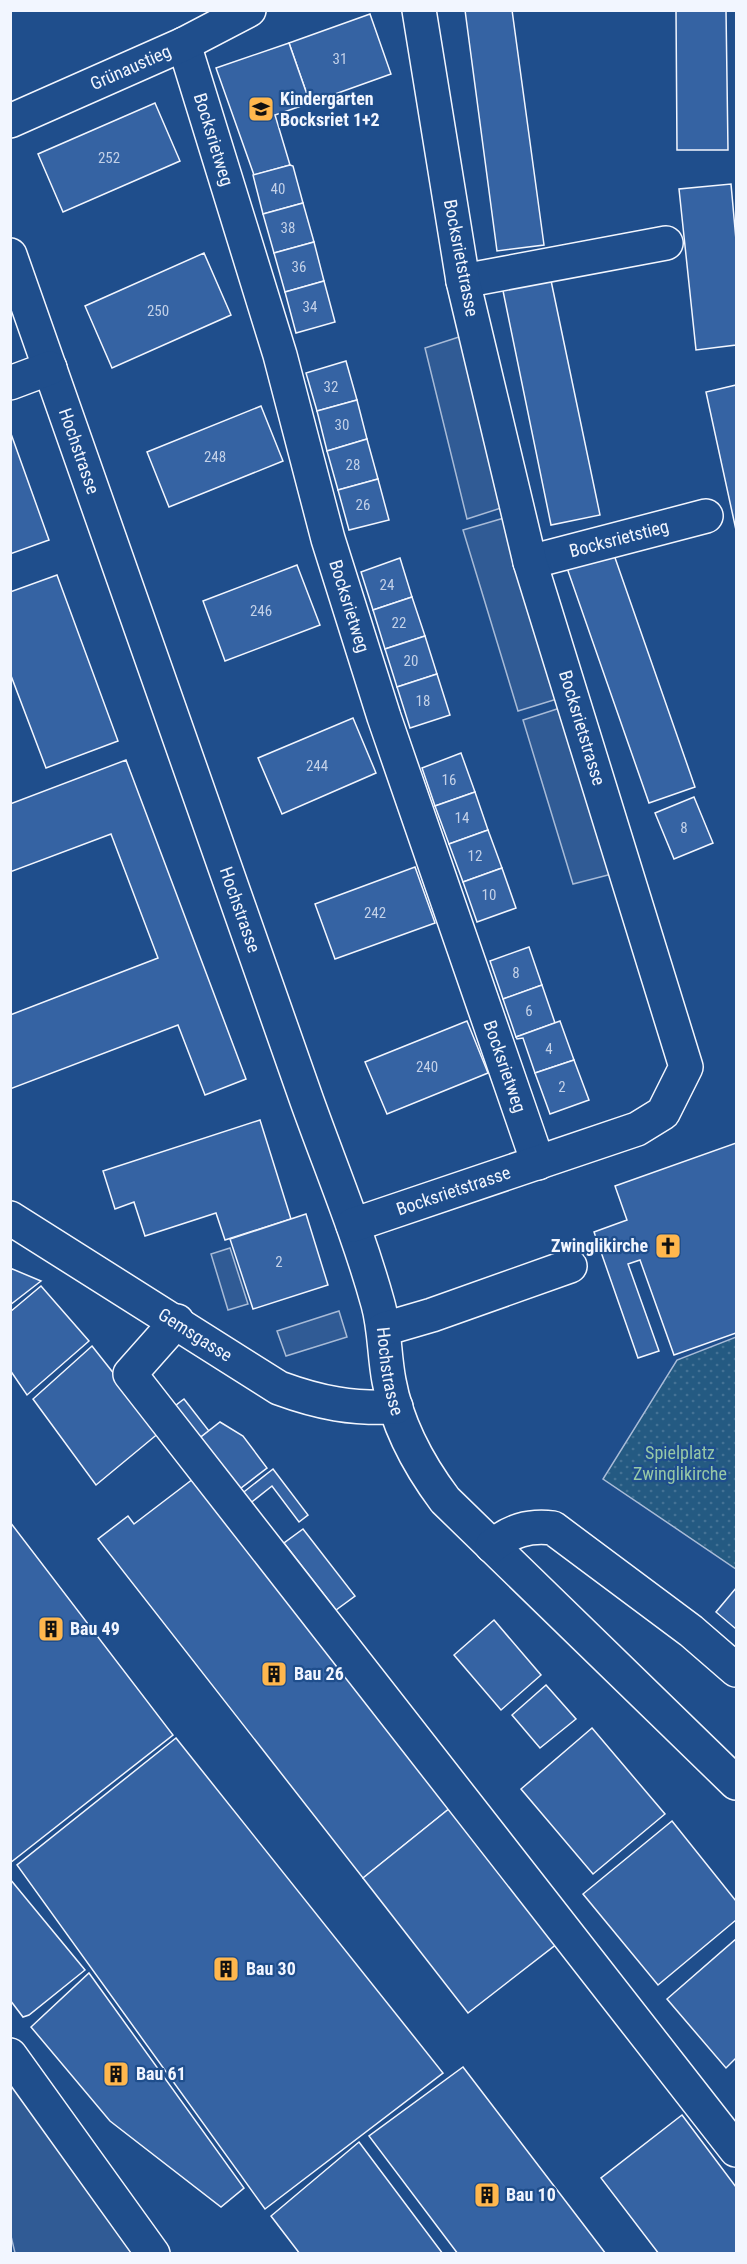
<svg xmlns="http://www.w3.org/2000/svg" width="747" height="2264" viewBox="0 0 747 2264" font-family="'Roboto Condensed',sans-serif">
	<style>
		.park { fill: url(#park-dots); stroke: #a8bbd7; stroke-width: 1.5 }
		.parking { fill: #305b95; stroke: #a8bbd7; stroke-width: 1.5 }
		.building { fill: #3563a3; stroke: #f2f6ff; stroke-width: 1.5 }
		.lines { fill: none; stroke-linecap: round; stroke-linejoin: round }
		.minor-casing { stroke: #f2f6ff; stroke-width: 36 }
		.minor { stroke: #1f4e8c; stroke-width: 33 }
		.labels { text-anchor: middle; stroke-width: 4.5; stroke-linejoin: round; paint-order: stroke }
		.number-label { font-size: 15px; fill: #c3d1e8 }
		.street-label { font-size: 18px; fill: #f2f6ff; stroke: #1f4e8c }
		.poi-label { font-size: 18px; font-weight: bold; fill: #f2f6ff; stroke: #1f4e8c; text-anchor: start }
		.park-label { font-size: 18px; fill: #97c8a6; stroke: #1f4e8c }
	</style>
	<defs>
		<pattern id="park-dots" width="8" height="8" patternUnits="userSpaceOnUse" patternTransform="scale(1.5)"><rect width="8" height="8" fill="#245a82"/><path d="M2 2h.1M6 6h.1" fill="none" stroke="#447295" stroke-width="1.8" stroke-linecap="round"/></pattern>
	</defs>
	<rect width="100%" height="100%" fill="#1f4e8c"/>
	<path class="park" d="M 736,1337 L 736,1569 L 603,1479 L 677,1360 Z"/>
	<g class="parking">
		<path d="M 462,336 L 501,508 L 467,519 L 425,348 Z"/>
		<path d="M 504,518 L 557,699 L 518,711 L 463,530 Z"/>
		<path d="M 560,708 L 612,874 L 573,884 L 523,720 Z"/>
		<path d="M 230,1248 L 248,1304 L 228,1310 L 211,1254 Z"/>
		<path d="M 339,1311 L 347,1337 L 286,1356 L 277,1331 Z"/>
		<path d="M 10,2072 L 135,2253 L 15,2253 L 10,2232 Z"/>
	</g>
	<g class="building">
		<path d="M 465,10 L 512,10 L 544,245 L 497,251 Z"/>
		<path d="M 676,10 L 726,10 L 728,150 L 677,150 Z"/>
		<path d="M 370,14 L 391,74 L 310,103 L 289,43 Z"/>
		<path d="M 289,43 L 310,103 L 275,115 L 290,165 L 254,175 L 216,68 Z"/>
		<path d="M 155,103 L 180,161 L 63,212 L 38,154 Z"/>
		<path d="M 290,165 L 293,166 L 303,203 L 263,214 L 253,175 Z"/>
		<path d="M 731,184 L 736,240 L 736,345 L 696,350 L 679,189 Z"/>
		<path d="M 303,203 L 314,242 L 274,253 L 263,214 Z"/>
		<path d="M 314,242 L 324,281 L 285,292 L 274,253 Z"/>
		<path d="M 204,253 L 231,315 L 112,368 L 85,306 Z"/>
		<path d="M 549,271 L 600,515 L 551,525 L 501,281 Z"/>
		<path d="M 324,281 L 335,322 L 296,333 L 285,292 Z"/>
		<path d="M 346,361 L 357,400 L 317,411 L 306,373 Z"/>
		<path d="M 736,385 L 736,530 L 706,392 Z"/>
		<path d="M 357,400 L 367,439 L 327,451 L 317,411 Z"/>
		<path d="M 261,406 L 283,461 L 169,507 L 147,452 Z"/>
		<path d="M 10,431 L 49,540 L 10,554 Z"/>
		<path d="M 367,439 L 378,479 L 338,490 L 327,451 Z"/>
		<path d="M 378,479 L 389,520 L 349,530 L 338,490 Z"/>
		<path d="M 613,552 L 695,787 L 649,803 L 567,568 Z"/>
		<path d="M 400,558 L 412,597 L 373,610 L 361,572 Z"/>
		<path d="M 297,565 L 320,625 L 225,661 L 203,601 Z"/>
		<path d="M 57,575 L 118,741 L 46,768 L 10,673 L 10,592 Z"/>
		<path d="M 412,597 L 425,636 L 385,649 L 373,610 Z"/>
		<path d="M 425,636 L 437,674 L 397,687 L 385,649 Z"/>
		<path d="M 437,674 L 450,715 L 410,728 L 397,687 Z"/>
		<path d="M 353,718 L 376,773 L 282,814 L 258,758 Z"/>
		<path d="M 461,753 L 475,792 L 435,806 L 422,768 Z"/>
		<path d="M 126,760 L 246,1079 L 205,1095 L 178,1025 L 10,1089 L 10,1015 L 158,958 L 111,834 L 10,872 L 10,804 Z"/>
		<path d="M 475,792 L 488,830 L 449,844 L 435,806 Z"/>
		<path d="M 694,797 L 713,843 L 674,859 L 655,813 Z"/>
		<path d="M 488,830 L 502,868 L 463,882 L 449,844 Z"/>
		<path d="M 415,867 L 435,923 L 335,959 L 315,904 Z"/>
		<path d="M 502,868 L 516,908 L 477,922 L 463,882 Z"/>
		<path d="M 529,947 L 542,985 L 503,999 L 490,961 Z"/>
		<path d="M 542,985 L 555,1023 L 516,1037 L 503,999 Z"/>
		<path d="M 467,1021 L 488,1073 L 387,1114 L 365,1062 Z"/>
		<path d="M 560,1021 L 574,1060 L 535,1073 L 523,1038 L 517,1039 L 516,1037 Z"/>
		<path d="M 574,1060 L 589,1100 L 550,1114 L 535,1073 Z"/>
		<path d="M 260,1120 L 291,1219 L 225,1240 L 216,1213 L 145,1236 L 134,1202 L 115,1209 L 103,1171 Z"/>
		<path d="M 736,1143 L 736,1333 L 674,1355 L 640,1260 L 628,1264 L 659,1351 L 638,1358 L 594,1232 L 627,1220 L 615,1186 Z"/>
		<path d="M 306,1214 L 328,1285 L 253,1309 L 230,1239 Z"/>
		<path d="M 10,1268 L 41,1281 L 10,1305 Z"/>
		<path d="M 41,1286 L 89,1341 L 27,1395 L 10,1370 L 10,1312 Z"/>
		<path d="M 92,1346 L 160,1432 L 96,1485 L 33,1399 Z"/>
		<path d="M 184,1399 L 209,1431 L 192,1444 L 167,1412 Z"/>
		<path d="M 220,1422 L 243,1436 L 267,1468 L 232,1495 L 192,1444 Z"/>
		<path d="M 273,1469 L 308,1515 L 299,1522 L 272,1486 L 248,1505 L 240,1495 Z"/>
		<path d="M 193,1479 L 450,1808 L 363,1878 L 98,1539 L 128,1516 L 134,1524 Z"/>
		<path d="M 10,1522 L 173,1735 L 10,1863 Z"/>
		<path d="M 303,1529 L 355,1596 L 336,1610 L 284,1543 Z"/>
		<path d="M 736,1588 L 736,1629 L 716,1612 Z"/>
		<path d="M 494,1620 L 541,1675 L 501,1710 L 454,1655 Z"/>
		<path d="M 546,1685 L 576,1719 L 540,1748 L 512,1715 Z"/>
		<path d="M 592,1728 L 665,1814 L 593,1874 L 521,1789 Z"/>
		<path d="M 176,1738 L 443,2073 L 265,2209 L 17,1865 Z"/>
		<path d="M 450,1808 L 558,1943 L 468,2013 L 363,1878 Z"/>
		<path d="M 672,1821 L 736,1901 L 736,1920 L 658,1985 L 583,1894 Z"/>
		<path d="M 10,1879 L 85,1970 L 29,2015 L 23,2017 L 10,2000 Z"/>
		<path d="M 736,1939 L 736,2058 L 726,2068 L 667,1999 Z"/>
		<path d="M 89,1973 L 244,2188 L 221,2207 L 110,2121 L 31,2027 Z"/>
		<path d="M 463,2067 L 606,2254 L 458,2254 L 369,2136 Z"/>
		<path d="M 682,2115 L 736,2187 L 736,2254 L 659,2254 L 601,2178 Z"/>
		<path d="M 359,2142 L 443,2254 L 300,2254 L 271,2216 Z"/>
	</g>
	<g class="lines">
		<defs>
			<g id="minor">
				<path id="s1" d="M 184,44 L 280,355 L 328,539 L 384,717 L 538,1163"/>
				<path id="s2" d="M 10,121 L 184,44 L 249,10"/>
				<path id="s3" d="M 10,255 L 307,1101 C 331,1168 359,1235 378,1304 C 385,1329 384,1355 389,1381 C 397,1425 418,1464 445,1500 L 736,1783"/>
				<path d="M 463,281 L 666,243"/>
				<path d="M 10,383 L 50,368"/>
				<path id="s4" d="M 530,562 L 706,516"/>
				<path id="s5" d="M 10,1218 L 279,1388 C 320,1403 352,1409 396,1407"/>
				<path id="s6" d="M 353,1225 L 637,1129 L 663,1113 L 686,1067 L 530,562 L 463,281 L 419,10"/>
				<path d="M 177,1321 L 130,1374 L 736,2150"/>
				<path d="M 384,1329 L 432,1315 L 570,1266"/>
				<path d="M 492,1546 C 511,1531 528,1525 553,1528 L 691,1631 L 736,1670"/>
				<path d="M 10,2055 L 153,2254"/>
			</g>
		</defs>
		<use href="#minor" class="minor-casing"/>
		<use href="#minor" class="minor"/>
	</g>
	<defs>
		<symbol id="school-square" viewBox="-11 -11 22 22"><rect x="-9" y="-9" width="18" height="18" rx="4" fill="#ffb74d" stroke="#1f4e8c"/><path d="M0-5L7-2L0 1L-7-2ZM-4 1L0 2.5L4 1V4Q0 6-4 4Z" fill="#111"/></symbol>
		<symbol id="church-square" viewBox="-11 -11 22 22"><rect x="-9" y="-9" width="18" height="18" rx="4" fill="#ffb74d" stroke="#1f4e8c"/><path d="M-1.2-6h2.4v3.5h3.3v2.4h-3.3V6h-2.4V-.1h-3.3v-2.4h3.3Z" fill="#111"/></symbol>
		<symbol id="building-square" viewBox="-11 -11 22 22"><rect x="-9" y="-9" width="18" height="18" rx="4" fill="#ffb74d" stroke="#1f4e8c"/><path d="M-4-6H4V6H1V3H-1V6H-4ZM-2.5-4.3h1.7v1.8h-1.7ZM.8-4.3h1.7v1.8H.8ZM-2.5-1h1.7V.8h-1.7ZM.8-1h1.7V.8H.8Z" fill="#111"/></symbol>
	</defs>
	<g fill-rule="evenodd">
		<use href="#school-square" x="246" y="94" width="30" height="30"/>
		<use href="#church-square" x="653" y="1231" width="30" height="30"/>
		<use href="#building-square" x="36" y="1614" width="30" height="30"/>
		<use href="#building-square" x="259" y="1659" width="30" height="30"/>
		<use href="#building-square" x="211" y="1954" width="30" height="30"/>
		<use href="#building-square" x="101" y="2059" width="30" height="30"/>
		<use href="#building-square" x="472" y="2180" width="30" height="30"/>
	</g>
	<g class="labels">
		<g class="number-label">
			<text x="340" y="64">31</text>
			<text x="109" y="163">252</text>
			<text x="278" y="194">40</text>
			<text x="288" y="233">38</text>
			<text x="299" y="272">36</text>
			<text x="310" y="312">34</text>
			<text x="158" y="316">250</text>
			<text x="331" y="392">32</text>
			<text x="342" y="430">30</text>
			<text x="215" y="462">248</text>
			<text x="353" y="470">28</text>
			<text x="363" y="510">26</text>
			<text x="387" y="590">24</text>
			<text x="261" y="616">246</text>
			<text x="399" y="628">22</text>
			<text x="411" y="666">20</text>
			<text x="423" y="706">18</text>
			<text x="317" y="771">244</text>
			<text x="449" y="785">16</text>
			<text x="462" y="823">14</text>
			<text x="684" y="833">8</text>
			<text x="475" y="861">12</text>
			<text x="489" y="900">10</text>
			<text x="375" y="918">242</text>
			<text x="516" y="978">8</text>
			<text x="529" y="1016">6</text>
			<text x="549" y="1054">4</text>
			<text x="427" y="1072">240</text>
			<text x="562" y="1092">2</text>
			<text x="279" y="1267">2</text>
		</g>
		<g class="street-label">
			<text dy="6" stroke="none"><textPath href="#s2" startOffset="132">Grünaustieg</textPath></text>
			<text dy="6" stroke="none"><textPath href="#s1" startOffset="100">Bocksrietweg</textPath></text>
			<text transform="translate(461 258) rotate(79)" y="6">Bocksrietstrasse</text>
			<text dy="6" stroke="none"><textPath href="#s3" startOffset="208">Hochstrasse</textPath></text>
			<text dy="6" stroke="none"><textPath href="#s4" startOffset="92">Bocksrietstieg</textPath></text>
			<text dy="6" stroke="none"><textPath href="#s1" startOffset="586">Bocksrietweg</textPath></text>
			<text transform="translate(582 728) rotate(73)" y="6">Bocksrietstrasse</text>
			<text dy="6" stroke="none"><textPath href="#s3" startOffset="694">Hochstrasse</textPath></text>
			<text dy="6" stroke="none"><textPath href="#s1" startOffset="1072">Bocksrietweg</textPath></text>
			<text dy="6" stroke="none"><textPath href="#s6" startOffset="106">Bocksrietstrasse</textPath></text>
			<text dy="6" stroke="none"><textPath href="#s5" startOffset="219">Gemsgasse</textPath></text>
			<text dy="6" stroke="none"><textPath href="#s3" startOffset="1180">Hochstrasse</textPath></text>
		</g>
		<g class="poi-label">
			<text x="280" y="105">Kindergarten<tspan x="280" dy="21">Bocksriet 1+2</tspan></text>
			<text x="648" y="1252" text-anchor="end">Zwinglikirche</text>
			<text x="70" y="1635">Bau 49</text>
			<text x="294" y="1680">Bau 26</text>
			<text x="246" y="1975">Bau 30</text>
			<text x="136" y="2080">Bau 61</text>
			<text x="506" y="2201">Bau 10</text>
		</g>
		<g class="park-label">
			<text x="680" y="1459">Spielplatz<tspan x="680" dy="21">Zwinglikirche</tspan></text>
		</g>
	</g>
	<rect width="747" height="2264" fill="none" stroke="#f2f6ff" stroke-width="24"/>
</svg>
